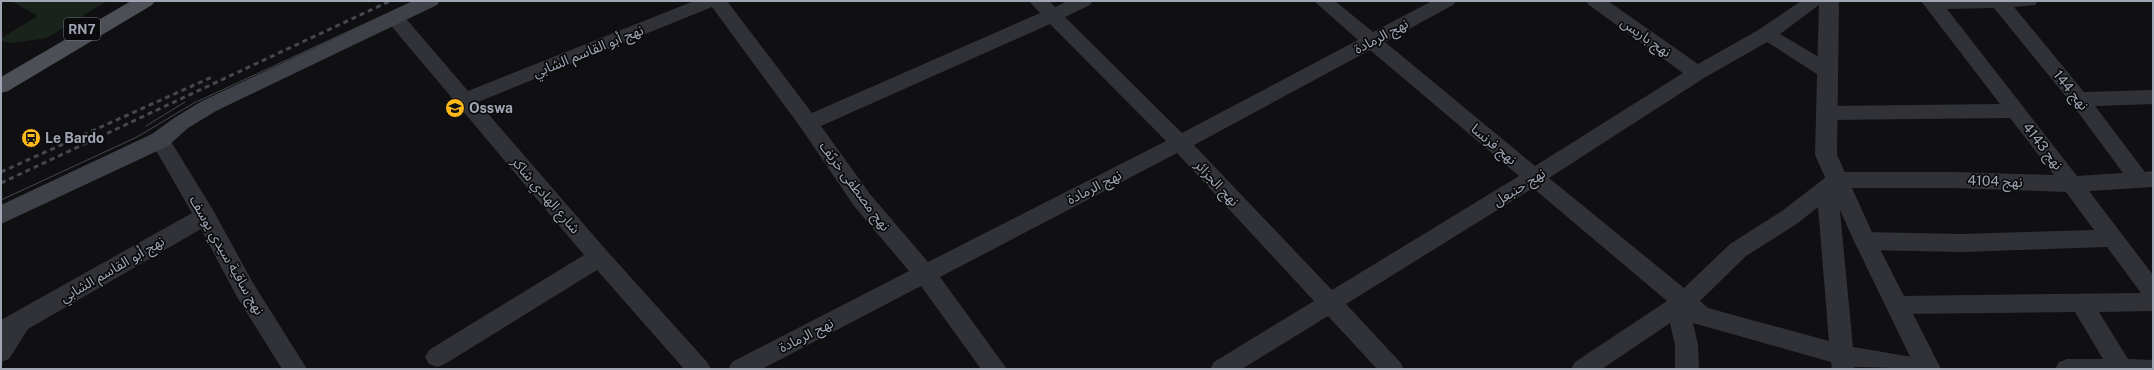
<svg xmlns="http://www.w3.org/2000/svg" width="2154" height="370" viewBox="0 0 2154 370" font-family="'Public Sans','Noto Sans Arabic',sans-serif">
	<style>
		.green { fill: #1a221c }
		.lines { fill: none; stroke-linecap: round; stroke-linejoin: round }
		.minor { fill: #313237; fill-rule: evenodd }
		.tertiary { fill: #313237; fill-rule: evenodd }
		.secondary { fill: #3f4148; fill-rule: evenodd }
		.primary { fill: #4d4f57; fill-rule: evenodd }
		.tram { stroke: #46484f; stroke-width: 1 }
		.rail { stroke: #46484f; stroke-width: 3; stroke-dasharray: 5 4; stroke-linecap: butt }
		.labels { text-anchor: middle; stroke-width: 3.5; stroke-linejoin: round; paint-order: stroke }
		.shield { fill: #0b0b0d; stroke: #737882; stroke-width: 1 }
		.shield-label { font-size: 13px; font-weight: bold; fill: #a0a6b4 }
		.street-label { font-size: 14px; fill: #a0a6b4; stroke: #0b0b0d }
		.poi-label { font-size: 14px; font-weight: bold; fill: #a0a6b4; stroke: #0b0b0d; text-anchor: start }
	</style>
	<rect width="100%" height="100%" fill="#101012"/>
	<path class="green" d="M 11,1 L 107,1 L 47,38 L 12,43 L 1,41 L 1,38 L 38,16 Z"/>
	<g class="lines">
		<g class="minor">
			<path d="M 694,1 L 727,1 L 812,113 L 1040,13 L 1029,1 L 1049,1 L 1055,7 L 1068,1 L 1093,1 L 1090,5 L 1065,17 L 1182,133 L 1358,40 L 1314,1 L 1335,1 L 1373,32 L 1432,1 L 1456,1 L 1453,5 L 1385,42 L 1535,166 L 1683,73 L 1589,5 L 1586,1 L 1608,1 L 1698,64 L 1760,29 L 1801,1 L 1822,1 L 1819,5 L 1780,34 L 1834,66 L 1837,71 L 1834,76 L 1827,78 L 1820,76 L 1767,42 L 1704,78 L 1549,178 L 1684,288 L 1730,244 L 1782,211 L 1830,174 L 1837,172 L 1953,172 L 2054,175 L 2010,118 L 1826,120 L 1819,118 L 1816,113 L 1819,108 L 1826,106 L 2000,104 L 1921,1 L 2038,1 L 2035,5 L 2014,7 L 2084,92 L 2153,90 L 2153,104 L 2095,106 L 2145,172 L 2153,171 L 2153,187 L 2089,191 L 2153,275 L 2153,311 L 2099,312 L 2128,359 L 2153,360 L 2153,369 L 2055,369 L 2059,362 L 2067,359 L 2103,359 L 2075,312 L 1899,314 L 1891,312 L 1888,305 L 1891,298 L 1899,296 L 2141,293 L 2107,247 L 1961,252 L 1865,250 L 1857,247 L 1854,241 L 1857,235 L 1865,232 L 1961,234 L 2094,230 L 2066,192 L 1953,188 L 1841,188 L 1838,191 L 1853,347 L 1924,359 L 1932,362 L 1936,369 L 1855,367 L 1854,369 L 1832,369 L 1831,362 L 1693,323 L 1698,345 L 1699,369 L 1675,369 L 1675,345 L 1670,323 L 1602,369 L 1571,369 L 1575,362 L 1667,301 L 1533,188 L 1346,304 L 1400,362 L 1404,369 L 1377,369 L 1328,316 L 1242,369 L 1210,369 L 1214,362 L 1314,301 L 1177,153 L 940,277 L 1007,369 L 981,369 L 921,286 L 762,369 L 728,369 L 732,362 L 909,271 L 854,206 L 801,128 L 712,7 L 478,102 L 607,251 L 707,362 L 711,369 L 684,369 L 597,270 L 445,364 L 437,367 L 429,364 L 425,357 L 429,350 L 584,255 L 388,22 L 386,18 L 388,14 L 395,12 L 402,14 L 468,91 ZM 1994,8 L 2072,104 L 2123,173 L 2077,176 L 1947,9 ZM 1050,24 L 1166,141 L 928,262 L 870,194 L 821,126 ZM 1370,50 L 1519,176 L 1332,290 L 1194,145 ZM 1818,207 L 1829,341 L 1708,308 L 1700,301 L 1746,256 L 1798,223 Z"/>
			<path d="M 160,132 L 167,135 L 213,210 L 253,283 L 307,369 L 282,369 L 237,297 L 201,229 L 28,329 L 9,359 L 1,362 L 1,320 L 192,213 L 150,140 L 153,135 Z"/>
		</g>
		<path class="tertiary" d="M 1819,1 L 1839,1 L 1837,155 L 1876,241 L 1941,369 L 1916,369 L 1854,241 L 1815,155 Z"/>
		<path class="secondary" d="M 414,1 L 440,1 L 437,5 L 216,111 L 188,128 L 168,146 L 1,224 L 1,205 L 152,134 L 174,118 L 202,101 Z"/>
		<path class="primary" d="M 131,1 L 155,1 L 152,5 L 8,91 L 1,93 L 1,77 Z"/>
		<g class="tram">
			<path d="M 146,126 L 185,102"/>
			<path d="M 1,200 L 137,137 L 194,103 L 414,1"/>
		</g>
		<g class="rail">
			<path d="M 1,172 L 212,77"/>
			<path d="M 1,183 L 390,1"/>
		</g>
	</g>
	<defs>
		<symbol id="school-disc" viewBox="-11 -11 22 22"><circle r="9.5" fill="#ffb91b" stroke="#0b0b0d"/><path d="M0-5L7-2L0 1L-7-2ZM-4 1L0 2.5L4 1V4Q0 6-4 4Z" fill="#111"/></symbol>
		<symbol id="station-disc" viewBox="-11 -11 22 22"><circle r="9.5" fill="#ffb91b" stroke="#0b0b0d"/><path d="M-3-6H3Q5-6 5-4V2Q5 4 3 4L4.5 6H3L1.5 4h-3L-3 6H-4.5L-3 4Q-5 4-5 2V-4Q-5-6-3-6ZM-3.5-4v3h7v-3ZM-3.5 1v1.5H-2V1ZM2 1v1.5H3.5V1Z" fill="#111"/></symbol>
	</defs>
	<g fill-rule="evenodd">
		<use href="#school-disc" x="444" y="97" width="22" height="22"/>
		<use href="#station-disc" x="20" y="127" width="22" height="22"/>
	</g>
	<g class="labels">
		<rect class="shield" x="64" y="18" width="36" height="22" rx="3"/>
		<g class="shield-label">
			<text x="82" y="34">RN7</text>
		</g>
		<g class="street-label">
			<text transform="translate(1381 36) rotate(-28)" y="5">نهج الرمادة</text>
			<text transform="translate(1646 37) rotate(35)" y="5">نهج باريس</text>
			<text transform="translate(588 51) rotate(-22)" y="5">نهج أبو القاسم الشابي</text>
			<text transform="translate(2071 90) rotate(51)" y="5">نهج 144</text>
			<text transform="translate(1494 144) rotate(40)" y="5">نهج فرنسا</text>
			<text transform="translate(2043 146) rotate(52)" y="5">نهج 4143</text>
			<text transform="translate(1995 181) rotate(2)" y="5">نهج 4104</text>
			<text transform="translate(1217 183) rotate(47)" y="5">نهج الجزائر</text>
			<text transform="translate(855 186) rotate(53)" y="5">نهج مصطفى خريّف</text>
			<text transform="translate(1094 187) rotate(-27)" y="5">نهج الرمادة</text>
			<text transform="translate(1519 187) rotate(-32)" y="5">نهج حنبعل</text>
			<text transform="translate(546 195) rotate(49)" y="5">شارع الهادي شاكر</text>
			<text transform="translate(227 255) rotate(60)" y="5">نهج ساقية سيدي يوسف</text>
			<text transform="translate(112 269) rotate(-30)" y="5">نهج أبو القاسم الشابي</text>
			<text transform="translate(806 335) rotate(-27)" y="5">نهج الرمادة</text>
		</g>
		<g class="poi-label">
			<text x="469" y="113">Osswa</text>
			<text x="45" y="143">Le Bardo</text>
		</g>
	</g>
	<rect width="2154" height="370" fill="none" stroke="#a0a6b4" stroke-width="4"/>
</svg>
